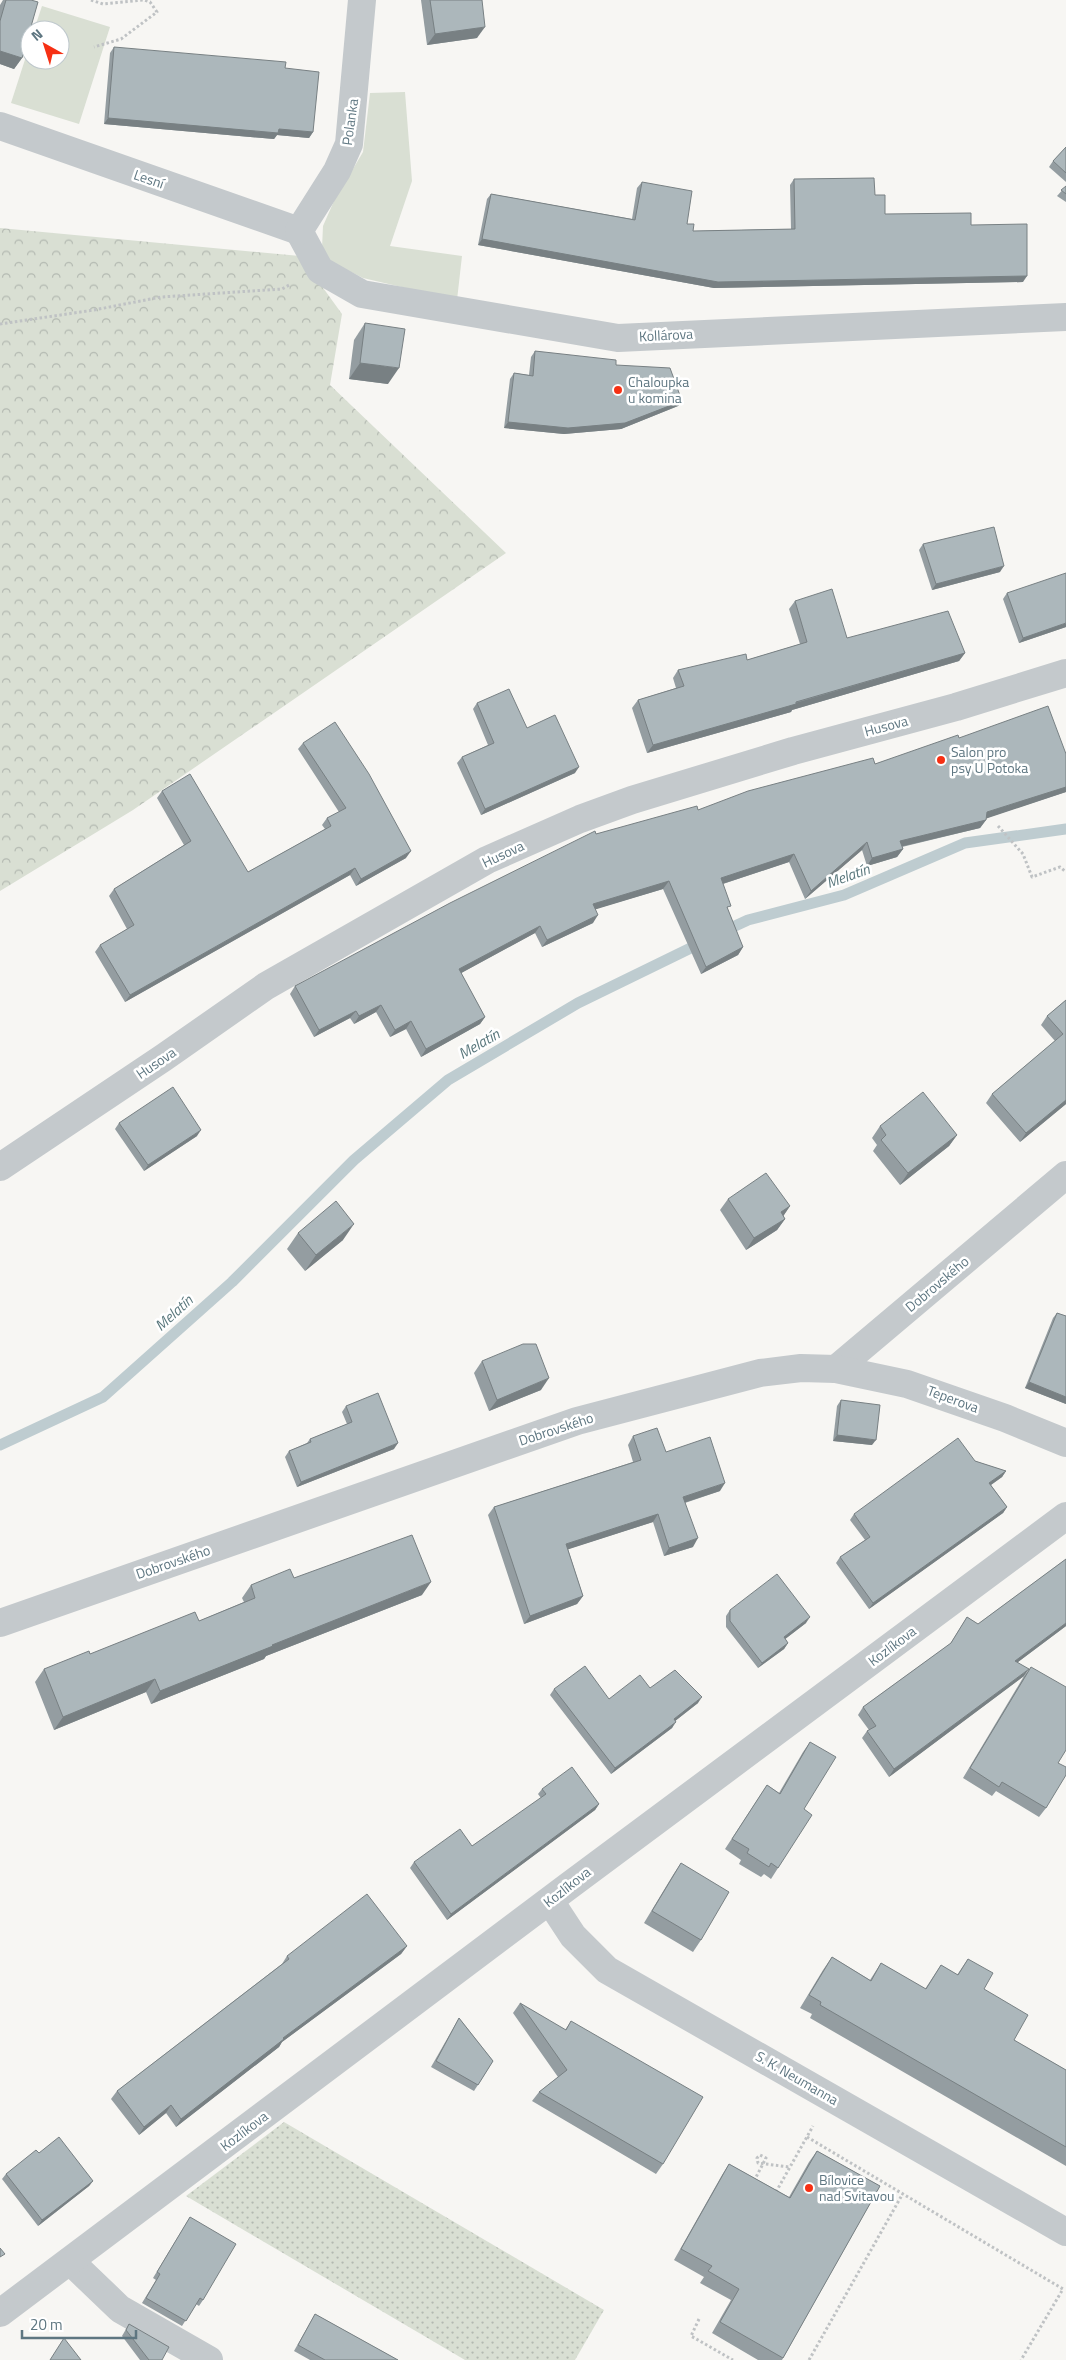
<svg xmlns="http://www.w3.org/2000/svg" width="1066" height="2360" viewBox="0 0 1066 2360" font-family="'Titillium Web',sans-serif">
	<style>
		.grass { fill: url(#grass-dots) }
		.forest { fill: url(#forest-crowns) }
		.park { fill: #d9dfd3 }
		.lines { fill: none; stroke-linecap: round; stroke-linejoin: round }
		.stream { stroke: #beccd0; stroke-width: 11 }
		.path { stroke: #bfc2c4; stroke-width: 3; stroke-dasharray: 2.5 2.5; stroke-linecap: butt }
		.minor { stroke: #c4c9cc; stroke-width: 28 }
		.wall { fill: #949da1 }
		.shaded-wall { fill: #788083 }
		.building { fill: #acb7bb; stroke: #788083 }
		.poi-dot { fill: #f63014; stroke: #fff; stroke-width: 2 }
		.labels { text-anchor: middle; stroke-width: 5; stroke-linejoin: round; paint-order: stroke }
		.street-label { font-size: 14px; fill: #5e7681; stroke: #fff }
		.poi-label { font-size: 14px; fill: #5e7681; stroke: #fff; text-anchor: start }
		.water-label { font-size: 15px; font-style: italic; fill: #59777c; stroke: #fff }
	</style>
	<defs>
		<pattern id="grass-dots" width="8" height="8" patternUnits="userSpaceOnUse" patternTransform="scale(1.25)"><rect width="8" height="8" fill="#d9dfd3"/><path d="M2 2h.1M6 6h.1" fill="none" stroke="#b3b9b1" stroke-width="1.8" stroke-linecap="round"/></pattern>
		<pattern id="forest-crowns" width="20" height="18" patternUnits="userSpaceOnUse" patternTransform="scale(1.25)"><rect width="20" height="18" fill="#d9dfd3"/><path d="M2 6a3 3 0 1 1 6 0M12 15a3 3 0 1 1 6 0" fill="none" stroke="#b3b9b1"/></pattern>
	</defs>
	<rect width="100%" height="100%" fill="#f7f6f3"/>
	<path class="grass" d="M 284,2122 L 604,2310 L 575,2360 L 465,2360 L 186,2196 Z"/>
	<path class="forest" d="M 0,228 L 300,256 L 342,314 L 330,385 L 506,553 L 133,810 L 0,891 Z"/>
	<g class="park">
		<path d="M 42,6 L 110,27 L 79,124 L 11,103 L 30,44 L 30,60 L 60,60 L 60,30 L 34,30 Z"/>
		<path d="M 405,92 L 412,181 L 390,246 L 462,256 L 457,300 L 363,278 L 331,262 L 322,248 L 323,226 L 334,201 L 363,152 L 370,93 Z"/>
	</g>
	<g class="lines">
		<g class="stream">
			<path d="M 722,932 L 748,920 L 844,895 L 965,843 L 1066,829"/>
			<path d="M 0,1445 L 103,1397 L 232,1282 L 354,1160 L 448,1080 L 578,1003 L 703,942"/>
		</g>
		<g class="path">
			<path d="M 91,0 L 103,4 L 144,0 L 150,2 L 157,12 L 121,39 L 94,47"/>
			<path d="M 0,324 L 94,310 L 161,297 L 282,289 L 291,284"/>
			<path d="M 998,826 L 1023,854 L 1032,877 L 1060,867 L 1066,872"/>
			<path d="M 807,2137 L 1063,2289 L 1021,2360"/>
			<path d="M 754,2181 L 766,2158 L 760,2155 L 757,2158 L 758,2163 L 789,2167"/>
			<path d="M 776,2192 L 813,2126"/>
			<path d="M 699,2319 L 691,2336 L 733,2360"/>
			<path d="M 809,2360 L 902,2195"/>
		</g>
		<g class="minor">
			<path d="M 0,126 L 299,231"/>
			<path d="M 299,231 L 320,270 L 362,294 L 618,338 L 1066,317"/>
			<path d="M 299,231 L 337,171 L 349,144 L 362,0"/>
			<path d="M 0,1167 L 163,1058 L 266,986 L 487,860 L 580,819 L 632,800 L 793,751 L 956,707 L 1066,673"/>
			<path d="M 836,1369 L 1066,1175"/>
			<path d="M 0,1623 L 577,1421 L 760,1373 L 801,1368 L 836,1369 L 907,1384 L 1005,1418 L 1066,1443"/>
			<path d="M 550,1901 L 573,1936 L 607,1970 L 1066,2232"/>
			<path d="M 70,2261 L 120,2309 L 209,2360"/>
			<path d="M 0,2313 L 570,1885 L 1066,1516"/>
		</g>
	</g>
	<g class="wall">
		<path d="M 3,0 L 31,0 L 22,58 L 14,69 L 0,64 L 0,5 Z"/>
		<path d="M 421,0 L 482,0 L 477,38 L 427,45 Z"/>
		<path d="M 114,47 L 313,132 L 309,138 L 277,135 L 274,139 L 104,124 L 110,53 Z"/>
		<path d="M 1066,147 L 1066,182 L 1049,167 L 1053,161 Z"/>
		<path d="M 794,179 L 875,195 L 885,214 L 971,225 L 1023,282 L 714,288 L 478,245 L 487,199 L 491,194 L 632,219 L 637,188 L 642,182 L 687,224 L 693,231 L 791,229 L 790,185 Z"/>
		<path d="M 1066,186 L 1066,202 L 1057,196 Z"/>
		<path d="M 365,323 L 388,384 L 349,379 L 354,340 Z"/>
		<path d="M 535,351 L 616,365 L 682,401 L 678,406 L 621,429 L 564,434 L 504,428 L 510,379 L 514,373 L 529,375 L 531,357 Z"/>
		<path d="M 923,544 L 1000,572 L 932,590 L 919,550 Z"/>
		<path d="M 1007,593 L 1066,627 L 1019,643 L 1003,599 Z"/>
		<path d="M 795,601 L 847,638 L 965,653 L 959,661 L 792,710 L 791,712 L 647,753 L 632,708 L 638,700 L 676,688 L 673,678 L 678,670 L 747,660 L 800,644 L 789,609 Z"/>
		<path d="M 477,703 L 527,728 L 575,773 L 481,815 L 457,763 L 462,757 L 488,745 L 473,709 Z"/>
		<path d="M 959,738 L 1066,754 L 1066,792 L 986,818 L 986,820 L 980,828 L 902,847 L 903,849 L 897,857 L 867,866 L 862,850 L 805,899 L 789,862 L 723,884 L 728,910 L 743,947 L 738,955 L 701,974 L 663,889 L 595,909 L 593,923 L 542,947 L 535,933 L 461,973 L 485,1017 L 480,1024 L 421,1057 L 406,1029 L 390,1037 L 376,1012 L 354,1024 L 350,1018 L 314,1037 L 290,994 L 295,986 L 596,834 L 698,810 L 875,764 Z"/>
		<path d="M 303,743 L 406,858 L 356,886 L 350,875 L 125,1002 L 95,952 L 100,945 L 127,929 L 109,896 L 114,889 L 184,845 L 157,798 L 162,791 L 248,872 L 325,829 L 322,825 L 327,818 L 339,812 L 298,749 Z"/>
		<path d="M 1066,1000 L 1066,1104 L 1020,1142 L 986,1103 L 992,1094 L 1055,1041 L 1041,1025 L 1047,1016 Z"/>
		<path d="M 119,1123 L 197,1136 L 144,1171 L 115,1129 Z"/>
		<path d="M 880,1126 L 957,1135 L 949,1146 L 900,1185 L 873,1151 L 877,1145 L 872,1138 Z"/>
		<path d="M 728,1199 L 790,1206 L 783,1216 L 785,1219 L 777,1230 L 746,1250 L 720,1210 Z"/>
		<path d="M 298,1233 L 343,1240 L 305,1271 L 287,1249 Z"/>
		<path d="M 1057,1313 L 1066,1316 L 1066,1404 L 1025,1388 L 1053,1318 Z"/>
		<path d="M 482,1361 L 541,1390 L 489,1411 L 474,1373 Z"/>
		<path d="M 841,1400 L 872,1445 L 833,1441 L 837,1406 Z"/>
		<path d="M 346,1406 L 394,1449 L 297,1487 L 285,1457 L 289,1451 L 307,1443 L 310,1439 L 347,1424 L 342,1412 Z"/>
		<path d="M 633,1436 L 666,1452 L 720,1491 L 685,1503 L 693,1547 L 664,1556 L 653,1522 L 568,1549 L 583,1596 L 577,1604 L 524,1624 L 488,1515 L 494,1507 L 633,1462 L 628,1445 Z"/>
		<path d="M 975,1461 L 1006,1471 L 1002,1477 L 991,1485 L 1007,1507 L 1003,1513 L 869,1609 L 836,1563 L 840,1557 L 865,1540 L 850,1520 L 854,1514 Z"/>
		<path d="M 1066,1559 L 1066,1626 L 1018,1662 L 1024,1676 L 889,1777 L 862,1738 L 867,1731 L 869,1730 L 858,1715 L 863,1707 L 950,1644 L 967,1617 L 978,1624 Z"/>
		<path d="M 294,1578 L 422,1595 L 266,1656 L 264,1659 L 151,1704 L 146,1692 L 54,1730 L 35,1682 L 44,1669 L 199,1621 L 244,1602 L 242,1598 L 251,1585 Z"/>
		<path d="M 730,1610 L 806,1623 L 785,1639 L 788,1643 L 784,1649 L 758,1668 L 726,1627 L 726,1616 Z"/>
		<path d="M 1031,1667 L 1058,1763 L 1046,1808 L 1039,1817 L 996,1791 L 992,1796 L 963,1778 L 1024,1676 Z"/>
		<path d="M 650,1688 L 698,1703 L 675,1721 L 672,1728 L 611,1774 L 550,1695 L 554,1689 L 609,1699 Z"/>
		<path d="M 810,1742 L 804,1809 L 778,1868 L 771,1879 L 764,1874 L 761,1877 L 739,1864 L 741,1860 L 725,1849 L 767,1785 L 779,1793 L 803,1752 Z"/>
		<path d="M 542,1789 L 599,1804 L 595,1810 L 447,1920 L 410,1868 L 414,1862 L 472,1846 L 541,1798 L 538,1794 Z"/>
		<path d="M 681,1863 L 701,1940 L 693,1952 L 644,1923 L 673,1875 Z"/>
		<path d="M 407,1946 L 401,1954 L 282,2042 L 279,2047 L 176,2127 L 166,2113 L 139,2135 L 111,2099 L 117,2091 L 282,1964 L 287,1956 Z"/>
		<path d="M 832,1957 L 870,1980 L 881,1963 L 925,1989 L 941,1965 L 957,1975 L 968,1959 L 984,1989 L 1014,2040 L 1066,2070 L 1066,2166 L 810,2018 L 812,2014 L 800,2008 L 823,1970 Z"/>
		<path d="M 520,2003 L 565,2030 L 571,2021 L 663,2164 L 656,2174 L 532,2101 L 539,2092 L 558,2077 L 513,2013 Z"/>
		<path d="M 459,2018 L 493,2061 L 474,2091 L 431,2067 Z"/>
		<path d="M 817,2151 L 880,2186 L 782,2360 L 758,2360 L 712,2333 L 731,2300 L 700,2283 L 704,2277 L 674,2260 L 722,2175 L 729,2164 L 789,2197 L 809,2162 Z"/>
		<path d="M 39,2153 L 93,2181 L 89,2186 L 38,2226 L 2,2179 L 6,2174 Z"/>
		<path d="M 190,2217 L 203,2300 L 199,2306 L 196,2304 L 182,2326 L 142,2303 L 156,2280 L 153,2278 Z"/>
		<path d="M 315,2314 L 398,2360 L 310,2360 L 294,2351 Z"/>
		<path d="M 129,2324 L 162,2360 L 140,2360 L 122,2336 Z"/>
	</g>
	<g class="shaded-wall">
		<path d="M 485,27 L 477,38 L 427,45 L 435,34 Z"/>
		<path d="M 0,51 L 22,58 L 14,69 L 0,64 Z"/>
		<path d="M 108,118 L 279,129 L 313,132 L 309,138 L 277,135 L 274,139 L 104,124 Z"/>
		<path d="M 482,239 L 1027,276 L 1023,282 L 714,288 L 478,245 Z"/>
		<path d="M 360,363 L 399,368 L 388,384 L 349,379 Z"/>
		<path d="M 682,401 L 678,406 L 621,429 L 564,434 L 504,428 L 508,422 Z"/>
		<path d="M 1004,566 L 1000,572 L 932,590 L 936,584 Z"/>
		<path d="M 1066,623 L 1066,627 L 1019,643 L 1023,638 Z"/>
		<path d="M 965,653 L 959,661 L 792,710 L 791,712 L 647,753 L 653,745 Z"/>
		<path d="M 579,767 L 575,773 L 481,815 L 485,809 Z"/>
		<path d="M 1066,787 L 1066,792 L 982,820 L 987,812 Z"/>
		<path d="M 986,820 L 980,828 L 895,848 L 900,841 Z"/>
		<path d="M 867,842 L 862,850 L 805,899 L 811,891 Z"/>
		<path d="M 903,849 L 897,857 L 867,866 L 872,858 Z"/>
		<path d="M 411,851 L 406,858 L 356,886 L 361,879 Z"/>
		<path d="M 794,854 L 789,862 L 716,886 L 721,878 Z"/>
		<path d="M 355,868 L 350,875 L 125,1002 L 130,995 Z"/>
		<path d="M 669,881 L 663,889 L 587,912 L 593,904 Z"/>
		<path d="M 598,915 L 593,923 L 542,947 L 547,940 Z"/>
		<path d="M 540,926 L 535,933 L 454,977 L 459,969 Z"/>
		<path d="M 743,947 L 738,955 L 701,974 L 706,967 Z"/>
		<path d="M 381,1005 L 376,1012 L 354,1024 L 359,1016 Z"/>
		<path d="M 356,1011 L 350,1018 L 314,1037 L 319,1030 Z"/>
		<path d="M 485,1017 L 480,1024 L 421,1057 L 426,1049 Z"/>
		<path d="M 411,1021 L 406,1029 L 390,1037 L 395,1030 Z"/>
		<path d="M 1066,1100 L 1066,1104 L 1020,1142 L 1026,1133 Z"/>
		<path d="M 201,1130 L 197,1136 L 144,1171 L 148,1165 Z"/>
		<path d="M 957,1135 L 949,1146 L 900,1185 L 908,1173 Z"/>
		<path d="M 790,1206 L 782,1218 L 781,1212 Z"/>
		<path d="M 785,1219 L 777,1230 L 746,1250 L 754,1238 Z"/>
		<path d="M 354,1224 L 343,1240 L 305,1271 L 316,1255 Z"/>
		<path d="M 549,1378 L 541,1390 L 489,1411 L 497,1400 Z"/>
		<path d="M 1029,1382 L 1066,1397 L 1066,1404 L 1025,1388 Z"/>
		<path d="M 837,1435 L 876,1440 L 872,1445 L 833,1441 Z"/>
		<path d="M 398,1443 L 394,1449 L 297,1487 L 301,1482 Z"/>
		<path d="M 1006,1471 L 1002,1477 L 985,1489 L 989,1483 Z"/>
		<path d="M 725,1483 L 720,1491 L 677,1505 L 683,1497 Z"/>
		<path d="M 1007,1507 L 1003,1513 L 869,1609 L 873,1603 Z"/>
		<path d="M 658,1514 L 653,1522 L 560,1552 L 566,1544 Z"/>
		<path d="M 698,1538 L 693,1547 L 664,1556 L 669,1548 Z"/>
		<path d="M 431,1582 L 422,1595 L 266,1656 L 264,1659 L 151,1704 L 160,1691 L 272,1645 Z"/>
		<path d="M 583,1596 L 577,1604 L 524,1624 L 530,1616 Z"/>
		<path d="M 810,1617 L 806,1623 L 780,1643 L 784,1637 Z"/>
		<path d="M 1066,1623 L 1066,1626 L 1010,1668 L 1015,1661 Z"/>
		<path d="M 788,1643 L 784,1649 L 758,1668 L 762,1663 Z"/>
		<path d="M 1029,1669 L 1024,1676 L 889,1777 L 894,1769 Z"/>
		<path d="M 155,1679 L 146,1692 L 54,1730 L 63,1717 Z"/>
		<path d="M 702,1697 L 698,1703 L 670,1725 L 674,1719 Z"/>
		<path d="M 676,1722 L 672,1728 L 611,1774 L 615,1768 Z"/>
		<path d="M 599,1804 L 595,1810 L 447,1920 L 451,1914 Z"/>
		<path d="M 407,1946 L 401,1954 L 282,2042 L 279,2047 L 176,2127 L 181,2119 L 283,2038 Z"/>
		<path d="M 171,2105 L 166,2113 L 139,2135 L 144,2127 Z"/>
		<path d="M 93,2181 L 89,2186 L 38,2226 L 42,2220 Z"/>
	</g>
	<g class="building">
		<path d="M 6,0 L 31,0 L 38,2 L 22,58 L 0,51 L 0,21 Z"/>
		<path d="M 430,0 L 482,0 L 485,27 L 435,34 Z"/>
		<path d="M 114,47 L 286,62 L 285,68 L 319,72 L 313,132 L 279,129 L 278,133 L 108,118 Z"/>
		<path d="M 1066,147 L 1066,173 L 1053,161 Z"/>
		<path d="M 874,178 L 875,195 L 885,195 L 885,214 L 971,213 L 971,225 L 1027,224 L 1027,276 L 718,282 L 482,239 L 491,194 L 635,220 L 642,182 L 692,191 L 687,224 L 694,224 L 693,231 L 795,229 L 794,179 Z"/>
		<path d="M 1066,186 L 1066,194 L 1061,190 Z"/>
		<path d="M 365,323 L 405,329 L 399,368 L 360,363 Z"/>
		<path d="M 535,351 L 616,360 L 616,365 L 670,368 L 682,401 L 625,423 L 568,428 L 508,422 L 514,373 L 533,376 Z"/>
		<path d="M 994,527 L 1004,566 L 936,584 L 923,544 Z"/>
		<path d="M 1066,573 L 1066,623 L 1023,638 L 1007,593 Z"/>
		<path d="M 832,589 L 847,638 L 948,611 L 965,653 L 796,702 L 796,704 L 653,745 L 638,700 L 684,686 L 678,670 L 746,654 L 747,660 L 807,642 L 795,601 Z"/>
		<path d="M 509,689 L 527,728 L 555,715 L 579,767 L 485,809 L 462,757 L 494,743 L 477,703 Z"/>
		<path d="M 1048,706 L 1066,754 L 1066,787 L 987,812 L 986,820 L 900,841 L 903,849 L 872,858 L 867,842 L 811,891 L 794,854 L 721,878 L 731,906 L 727,907 L 743,947 L 706,967 L 669,881 L 593,904 L 598,915 L 547,940 L 540,926 L 459,969 L 485,1017 L 426,1049 L 411,1021 L 395,1030 L 381,1005 L 359,1016 L 356,1011 L 319,1030 L 295,986 L 450,903 L 595,831 L 596,834 L 697,806 L 698,810 L 748,791 L 873,758 L 875,764 L 958,735 L 959,738 Z"/>
		<path d="M 335,722 L 369,774 L 411,851 L 361,879 L 355,868 L 130,995 L 100,945 L 134,925 L 114,889 L 191,841 L 162,791 L 190,774 L 248,872 L 331,826 L 327,818 L 346,808 L 303,743 Z"/>
		<path d="M 1066,1000 L 1066,1100 L 1026,1133 L 992,1094 L 1063,1034 L 1047,1016 Z"/>
		<path d="M 173,1087 L 201,1130 L 148,1165 L 119,1123 Z"/>
		<path d="M 923,1092 L 957,1135 L 908,1173 L 881,1140 L 886,1135 L 880,1126 Z"/>
		<path d="M 766,1173 L 790,1206 L 781,1212 L 785,1219 L 754,1238 L 728,1199 Z"/>
		<path d="M 336,1201 L 354,1224 L 316,1255 L 298,1233 Z"/>
		<path d="M 1057,1313 L 1066,1316 L 1066,1397 L 1029,1382 Z"/>
		<path d="M 523,1344 L 536,1344 L 549,1378 L 497,1400 L 482,1361 Z"/>
		<path d="M 378,1393 L 398,1443 L 301,1482 L 289,1451 L 311,1442 L 310,1439 L 352,1422 L 346,1406 Z"/>
		<path d="M 841,1400 L 880,1405 L 876,1440 L 837,1435 Z"/>
		<path d="M 657,1428 L 666,1452 L 710,1437 L 725,1483 L 683,1497 L 698,1538 L 669,1548 L 658,1514 L 566,1544 L 583,1596 L 530,1616 L 494,1507 L 641,1460 L 633,1436 Z"/>
		<path d="M 958,1438 L 975,1461 L 1006,1471 L 989,1483 L 1007,1507 L 873,1603 L 840,1557 L 870,1537 L 854,1514 Z"/>
		<path d="M 412,1535 L 431,1582 L 272,1645 L 273,1646 L 160,1691 L 155,1679 L 63,1717 L 44,1669 L 89,1651 L 90,1654 L 195,1612 L 199,1621 L 255,1598 L 251,1585 L 290,1569 L 294,1578 Z"/>
		<path d="M 1066,1559 L 1066,1623 L 1015,1661 L 1029,1669 L 894,1769 L 867,1731 L 876,1726 L 863,1707 L 951,1643 L 967,1617 L 978,1624 Z"/>
		<path d="M 777,1574 L 810,1617 L 784,1637 L 788,1643 L 762,1663 L 730,1621 L 730,1610 Z"/>
		<path d="M 585,1666 L 609,1699 L 640,1675 L 650,1688 L 675,1670 L 702,1697 L 674,1719 L 676,1722 L 615,1768 L 554,1689 Z"/>
		<path d="M 1031,1667 L 1066,1687 L 1066,1750 L 1058,1763 L 1066,1767 L 1066,1775 L 1046,1808 L 1002,1782 L 999,1787 L 970,1768 Z"/>
		<path d="M 810,1742 L 836,1757 L 804,1809 L 812,1815 L 778,1868 L 771,1863 L 769,1867 L 747,1853 L 749,1849 L 732,1839 L 767,1785 L 780,1794 Z"/>
		<path d="M 572,1767 L 599,1804 L 451,1914 L 414,1862 L 460,1829 L 472,1846 L 546,1794 L 542,1789 Z"/>
		<path d="M 681,1863 L 729,1892 L 701,1940 L 652,1911 Z"/>
		<path d="M 367,1894 L 407,1946 L 283,2038 L 284,2039 L 181,2119 L 171,2105 L 144,2127 L 117,2091 L 289,1959 L 287,1956 Z"/>
		<path d="M 832,1957 L 871,1981 L 881,1963 L 926,1989 L 941,1965 L 958,1975 L 968,1959 L 993,1973 L 984,1989 L 1028,2015 L 1014,2040 L 1066,2070 L 1066,2147 L 820,2005 L 821,2002 L 809,1995 Z"/>
		<path d="M 520,2003 L 566,2030 L 571,2021 L 703,2097 L 663,2164 L 539,2092 L 567,2070 Z"/>
		<path d="M 459,2018 L 493,2061 L 478,2085 L 436,2061 Z"/>
		<path d="M 59,2137 L 93,2181 L 42,2220 L 6,2174 L 36,2150 L 39,2153 Z"/>
		<path d="M 817,2151 L 880,2186 L 783,2358 L 720,2322 L 739,2289 L 708,2271 L 712,2266 L 681,2249 L 729,2164 L 790,2198 Z"/>
		<path d="M 190,2217 L 236,2244 L 203,2300 L 200,2298 L 186,2321 L 146,2298 L 160,2274 L 157,2272 Z"/>
		<path d="M 0,2248 L 5,2254 L 0,2257 Z"/>
		<path d="M 315,2314 L 398,2360 L 325,2360 L 298,2345 Z"/>
		<path d="M 129,2324 L 169,2347 L 162,2360 L 149,2360 L 126,2330 Z"/>
		<path d="M 64,2338 L 81,2360 L 50,2360 Z"/>
	</g>
	<g class="poi-dot">
		<circle cx="618" cy="390" r="5"/>
		<circle cx="941" cy="760" r="5"/>
		<circle cx="809" cy="2188" r="5"/>
	</g>
	<g class="labels">
		<g class="street-label">
			<text transform="translate(350 122) rotate(-82)" y="5">Polanka</text>
			<text transform="translate(149 179) rotate(19)" y="5">Lesní</text>
			<text transform="translate(666 335) rotate(-3)" y="5">Kollárova</text>
			<text transform="translate(886 726) rotate(-15)" y="5">Husova</text>
			<text transform="translate(503 854) rotate(-25)" y="5">Husova</text>
			<text transform="translate(156 1063) rotate(-34)" y="5">Husova</text>
			<text transform="translate(937 1284) rotate(-40)" y="5">Dobrovského</text>
			<text transform="translate(953 1399) rotate(20)" y="5">Teperova</text>
			<text transform="translate(556 1429) rotate(-18)" y="5">Dobrovského</text>
			<text transform="translate(173 1562) rotate(-19)" y="5">Dobrovského</text>
			<text transform="translate(892 1646) rotate(-37)" y="5">Kozlíkova</text>
			<text transform="translate(567 1887) rotate(-38)" y="5">Kozlíkova</text>
			<text transform="translate(797 2078) rotate(30)" y="5">S. K. Neumanna</text>
			<text transform="translate(244 2131) rotate(-37)" y="5">Kozlíkova</text>
		</g>
		<g class="poi-label">
			<text x="628" y="387">Chaloupka<tspan x="628" dy="16">u komina</tspan></text>
			<text x="951" y="757">Salon pro<tspan x="951" dy="16">psy U Potoka</tspan></text>
			<text x="819" y="2185">Bílovice<tspan x="819" dy="16">nad Svitavou</tspan></text>
		</g>
		<g class="water-label">
			<text transform="translate(848 876) rotate(-20)" y="5">Melatín</text>
			<text transform="translate(479 1044) rotate(-30)" y="5">Melatín</text>
			<text transform="translate(174 1313) rotate(-42)" y="5">Melatín</text>
		</g>
	</g>
	<g transform="translate(45 45) rotate(321)"><circle r="24" fill="#ffffff" stroke="#bfc8cd"/>
	<path d="M0-4L9 19L0 12L-9 19Z" fill="#f63014"/>
	<text y="-8" font-size="14" font-weight="bold" text-anchor="middle" fill="#5e7681">N</text>
	</g>
	<path d="M22 2330v8h114v-8" fill="none" stroke="#5e7681" stroke-width="2.5"/>
	<text x="30" y="2330" font-size="15" fill="#5e7681" stroke="#ffffff" stroke-width="4" paint-order="stroke">20 m</text>
</svg>
